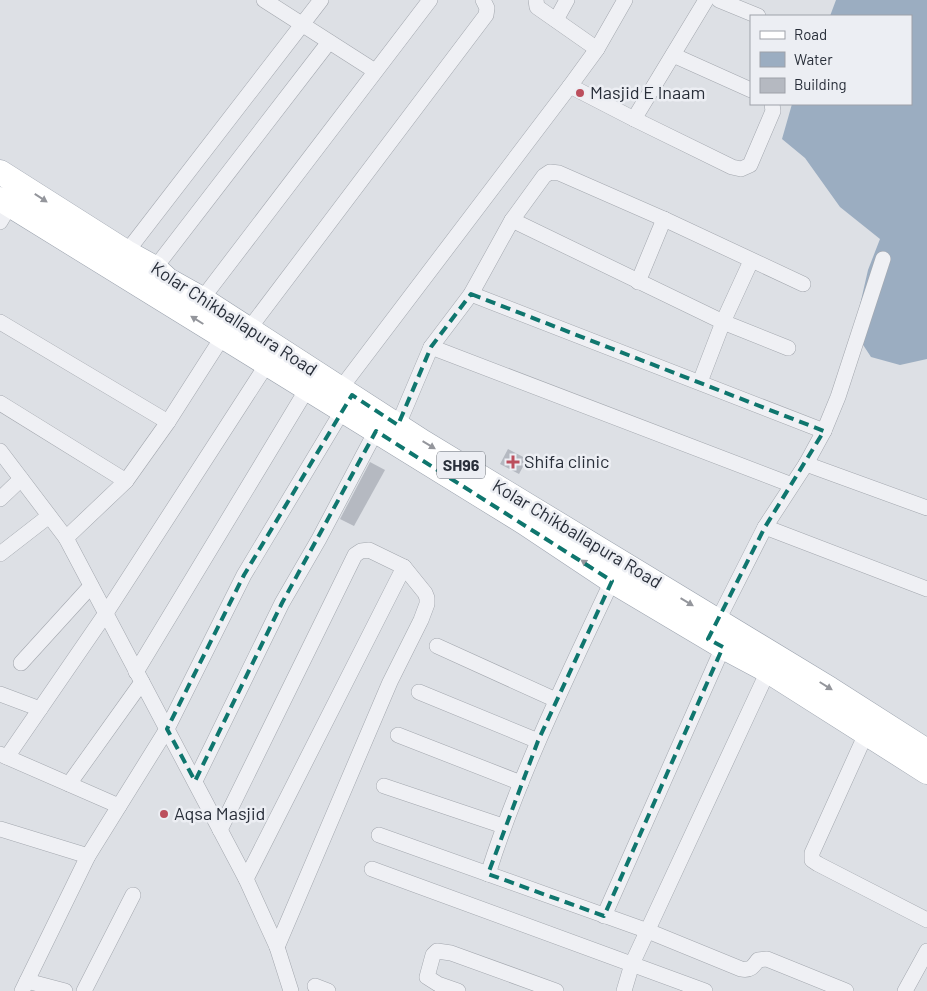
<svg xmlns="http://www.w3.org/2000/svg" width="927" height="991" viewBox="0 0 927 991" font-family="Barlow,sans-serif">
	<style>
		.water { fill: #9badc1 }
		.building { fill: #b5b9c1 }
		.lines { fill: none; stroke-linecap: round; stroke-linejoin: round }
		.street-casing { stroke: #a3a7ae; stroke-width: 16 }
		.primary-casing { stroke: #9da4af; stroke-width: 25 }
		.street { stroke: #eff0f4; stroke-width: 15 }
		.primary { stroke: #fff; stroke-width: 24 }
		.oneway { fill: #94969c }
		.marked { fill: none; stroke: #0f766e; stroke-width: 4; stroke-dasharray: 10 6; stroke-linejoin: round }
		.poi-dot { fill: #bc4f5d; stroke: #eceef3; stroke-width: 2 }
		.labels { text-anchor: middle; stroke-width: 5; stroke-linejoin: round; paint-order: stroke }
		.shield { fill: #eceef3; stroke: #636871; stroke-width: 1 }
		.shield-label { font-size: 16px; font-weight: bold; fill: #282e39 }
		.poi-label { font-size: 18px; fill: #282e39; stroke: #eceef3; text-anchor: start }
		.street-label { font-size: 18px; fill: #282e39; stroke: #eceef3 }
	</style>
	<rect width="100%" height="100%" fill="#dde0e5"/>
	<path class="water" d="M 836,0 L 927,0 L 927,359 L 900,365 L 871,357 L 854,331 L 868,270 L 880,239 L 840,207 L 805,158 L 782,139 L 792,104 L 911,104 L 911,16 L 830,16 Z"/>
	<g class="building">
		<path d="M 508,449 L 527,459 L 519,474 L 500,464 Z"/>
		<path d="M 370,462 L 385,470 L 354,526 L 340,519 Z"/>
	</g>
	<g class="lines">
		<defs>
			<g id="street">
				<path d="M 264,0 L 375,71"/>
				<path d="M 536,0 L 537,7 L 597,49"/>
				<path d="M 719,0 L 758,16"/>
				<path d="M 556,20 L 567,0"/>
				<path d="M 673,55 L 751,90"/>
				<path d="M 570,86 L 634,119 L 732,167 L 741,169 L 750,165 L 773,111 L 772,104"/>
				<path d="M 634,119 L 706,0"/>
				<path d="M 512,220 L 723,322 L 788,348"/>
				<path d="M 0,222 L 10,205"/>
				<path d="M 122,258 L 321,0"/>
				<path d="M 155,268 L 329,42"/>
				<path d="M 638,282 L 664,219"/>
				<path d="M 471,294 L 824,431"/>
				<path d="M 202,299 L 430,0"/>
				<path d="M 0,322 L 168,422"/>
				<path d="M 249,329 L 486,15 L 487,8 L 483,0"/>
				<path d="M 431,347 L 792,485"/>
				<path d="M 700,382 L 723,322 L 751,261"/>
				<path d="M 341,388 L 570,86 L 597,49 L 625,0"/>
				<path d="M 0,403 L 126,481"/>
				<path d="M 398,425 L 431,347 L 471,294 L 512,220 L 544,176 L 550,172 L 559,173 L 664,219 L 803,284"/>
				<path d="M 0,451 L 66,538 L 246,879 L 277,947 L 291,991"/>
				<path d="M 806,464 L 927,508"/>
				<path d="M 0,499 L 21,479"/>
				<path d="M 765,527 L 927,589"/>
				<path d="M 66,538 L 126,481 L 168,422 L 223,336"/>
				<path d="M 0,554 L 49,516"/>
				<path d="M 714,628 L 765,527 L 806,464 L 824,431 L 838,397 L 883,259"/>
				<path d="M 437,646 L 556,700"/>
				<path d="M 21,663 L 91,586"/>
				<path d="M 136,672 L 307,389"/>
				<path d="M 419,692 L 538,741"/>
				<path d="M 0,694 L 40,709"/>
				<path d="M 869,727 L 812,853 L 812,860 L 818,864 L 927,920"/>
				<path d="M 398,735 L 521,783"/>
				<path d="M 0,754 L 119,806"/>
				<path d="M 7,757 L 106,613 L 267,364"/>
				<path d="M 195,781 L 282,603 L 319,539 L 376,431"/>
				<path d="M 69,784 L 142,682"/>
				<path d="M 384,786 L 503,826"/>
				<path d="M 0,829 L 88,856"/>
				<path d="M 220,830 L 355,555 L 361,551 L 369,550 L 404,567 L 425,593 L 427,598 L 427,604 L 421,620 L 390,682 L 277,947"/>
				<path d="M 379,835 L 648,931 L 741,969 C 750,971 753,967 758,960 L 767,959 L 846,991"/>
				<path d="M 372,869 L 705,991"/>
				<path d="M 488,874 C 520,773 567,677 612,581"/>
				<path d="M 246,879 L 404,567"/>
				<path d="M 604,916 L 723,647"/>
				<path d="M 27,981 L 65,991"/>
				<path d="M 315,986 L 328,991"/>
				<path d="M 22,991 L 88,856 L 167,729 L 244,575 L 347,403"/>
				<path d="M 84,991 L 133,895"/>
				<path d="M 458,991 L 438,984 L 427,977 L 433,955 L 437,951 L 451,953 L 556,991"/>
				<path d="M 624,991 L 632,964 L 768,671"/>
				<path d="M 905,991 L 927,951"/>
			</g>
			<g id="primary">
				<path d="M 0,172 L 126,252 L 155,268 L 168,280 L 202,299 L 423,442 L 830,689 L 927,751"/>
				<path d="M 0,199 L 525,523 L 612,581 L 723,647 L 768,671 L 927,772"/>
			</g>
		</defs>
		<use href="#street" class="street-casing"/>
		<use href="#primary" class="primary-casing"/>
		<use href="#street" class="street"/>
		<use href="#primary" class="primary"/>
	</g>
	<defs><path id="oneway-solid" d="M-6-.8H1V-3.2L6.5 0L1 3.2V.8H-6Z" transform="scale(1.25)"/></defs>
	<g class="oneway">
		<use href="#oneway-solid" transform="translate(41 198) rotate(33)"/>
		<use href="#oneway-solid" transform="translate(197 320) rotate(-148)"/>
		<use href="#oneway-solid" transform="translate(429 445) rotate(31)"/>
		<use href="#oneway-solid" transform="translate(587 564) rotate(-146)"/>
		<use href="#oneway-solid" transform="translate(687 602) rotate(31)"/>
		<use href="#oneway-solid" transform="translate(826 686) rotate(32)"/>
	</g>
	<path class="marked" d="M 471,294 L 824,431 L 765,527 L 708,639 L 723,647 L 604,916 L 488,874 L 538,741 L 612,581 L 376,431 L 282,603 L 195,781 L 167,729 L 244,575 L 352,395 L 398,425 L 431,347 Z"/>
	<g class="poi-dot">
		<circle cx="580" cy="93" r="5"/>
		<path d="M510.5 454.5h5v5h5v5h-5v5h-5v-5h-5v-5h5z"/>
		<circle cx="164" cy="814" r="5"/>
	</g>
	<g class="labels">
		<rect class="shield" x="437" y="451.5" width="48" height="27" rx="4"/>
		<g class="shield-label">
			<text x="461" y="471">SH96</text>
		</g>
		<g class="poi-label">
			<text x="590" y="99">Masjid E Inaam</text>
			<text x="524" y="468">Shifa clinic</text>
			<text x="174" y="820">Aqsa Masjid</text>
		</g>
		<g class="street-label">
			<text transform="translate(234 319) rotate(33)" y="6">Kolar Chikballapura Road</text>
			<text transform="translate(577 534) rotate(31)" y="6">Kolar Chikballapura Road</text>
		</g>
	</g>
	<rect x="750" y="15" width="162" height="90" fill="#eceef3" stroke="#9ea1a9"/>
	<rect x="760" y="31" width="25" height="8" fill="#ffffff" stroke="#9ea1a9"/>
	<text x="794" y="40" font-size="15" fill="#282e39">Road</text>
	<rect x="760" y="52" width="25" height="15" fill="#9badc1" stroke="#9ea1a9"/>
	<text x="794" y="65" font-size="15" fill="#282e39">Water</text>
	<rect x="760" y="78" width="25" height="15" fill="#b5b9c1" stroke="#9ea1a9"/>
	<text x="794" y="90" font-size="15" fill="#282e39">Building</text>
</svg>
